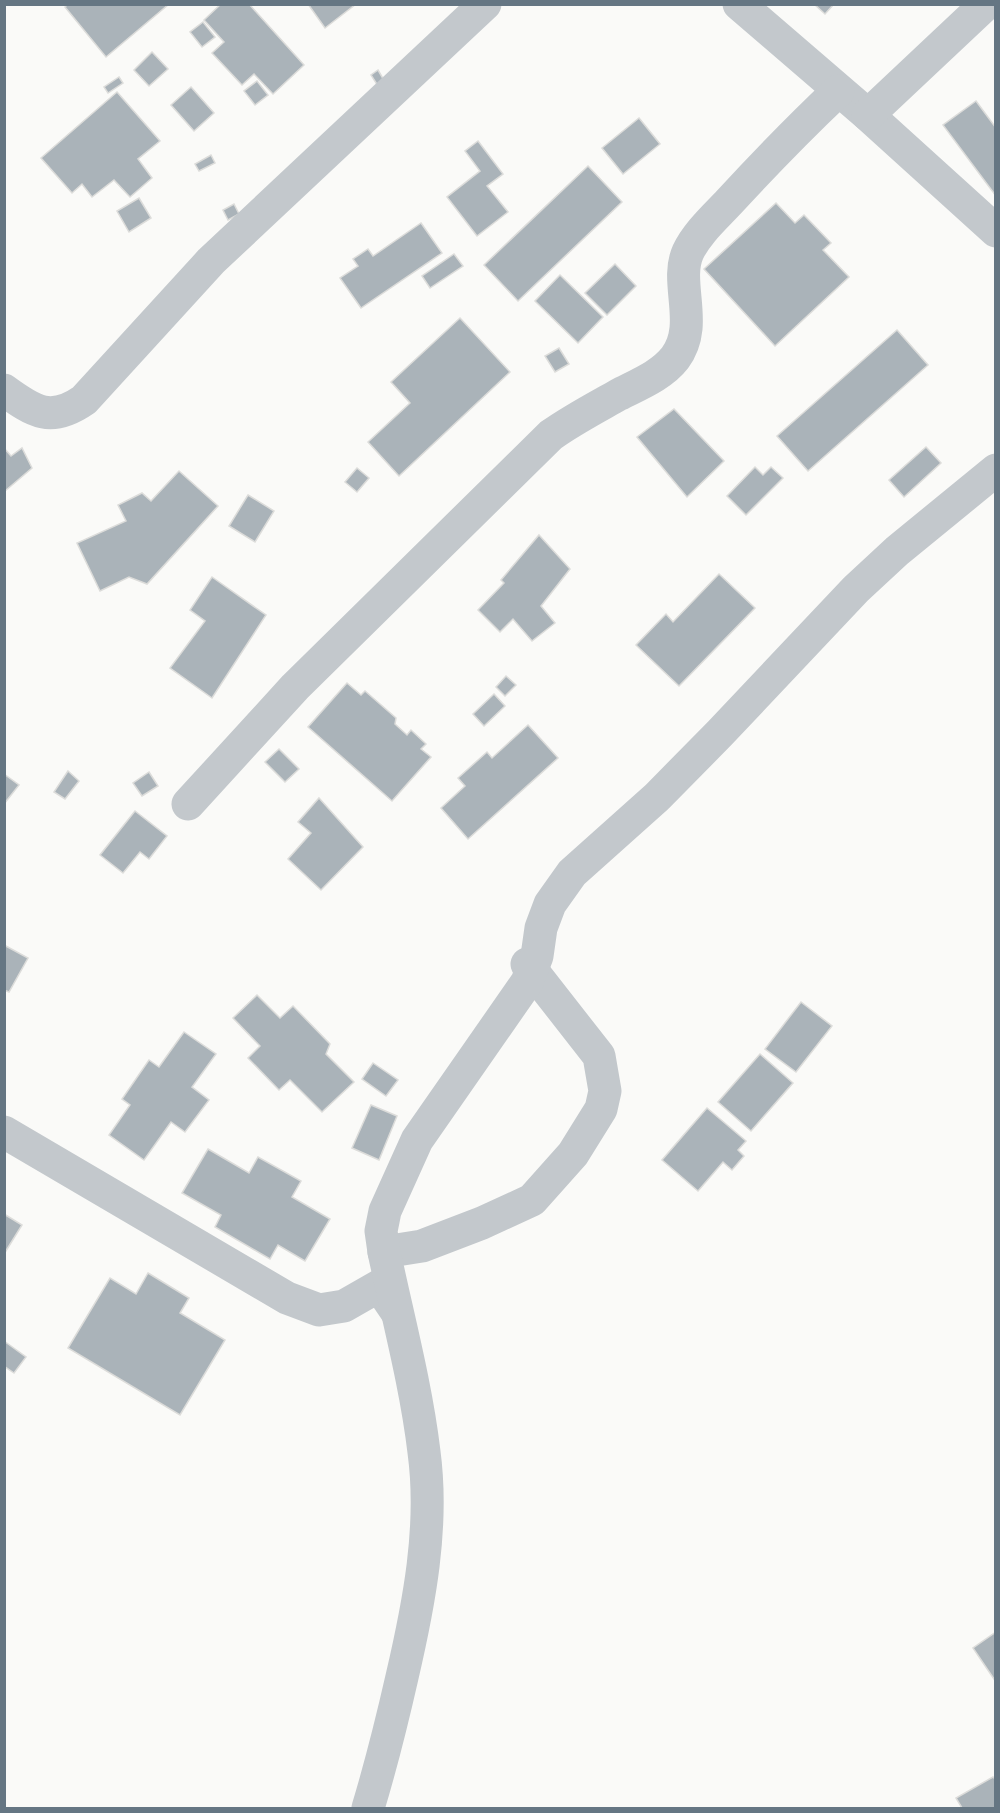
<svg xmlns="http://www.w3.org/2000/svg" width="1000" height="1813" viewBox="0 0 1000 1813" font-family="'IBM Plex Sans',sans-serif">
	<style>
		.building { fill: #aab3b9; stroke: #dcdcda; stroke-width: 1.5 }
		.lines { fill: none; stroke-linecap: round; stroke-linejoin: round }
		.minor { stroke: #c3c8cc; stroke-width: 33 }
	</style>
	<rect width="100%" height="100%" fill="#fafaf8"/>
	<g class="building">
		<path d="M 68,4 L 169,4 L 106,57 L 65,7 Z"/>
		<path d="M 221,4 L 249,4 L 304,65 L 273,94 L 254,74 L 242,85 L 212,53 L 224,42 L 204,20 Z"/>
		<path d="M 308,4 L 356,4 L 325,28 Z"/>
		<path d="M 814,4 L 834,4 L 825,14 Z"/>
		<path d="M 203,22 L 215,37 L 202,47 L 190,32 Z"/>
		<path d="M 152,52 L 168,69 L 149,86 L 134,70 Z"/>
		<path d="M 378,70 L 385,82 L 378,86 L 371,75 Z"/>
		<path d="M 119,77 L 123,83 L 108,93 L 104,87 Z"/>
		<path d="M 257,81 L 268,95 L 255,105 L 244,91 Z"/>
		<path d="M 191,87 L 214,113 L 194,131 L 171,105 Z"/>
		<path d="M 117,92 L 160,141 L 138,159 L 152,178 L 130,197 L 114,180 L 92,197 L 82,184 L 72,193 L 41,158 Z"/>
		<path d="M 976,101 L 996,128 L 996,196 L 943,125 Z"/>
		<path d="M 639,118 L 660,144 L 623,174 L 602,148 Z"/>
		<path d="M 478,141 L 503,174 L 487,186 L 508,212 L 477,236 L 447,197 L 480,171 L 465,151 Z"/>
		<path d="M 211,155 L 215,163 L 199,171 L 195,164 Z"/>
		<path d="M 588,166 L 622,202 L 518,301 L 484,265 Z"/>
		<path d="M 139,198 L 151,218 L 129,232 L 117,211 Z"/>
		<path d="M 776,203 L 795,223 L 804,215 L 831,243 L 823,250 L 849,277 L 775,346 L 704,269 Z"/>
		<path d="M 234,204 L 239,214 L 228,220 L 223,210 Z"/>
		<path d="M 421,223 L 442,253 L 361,308 L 340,278 L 358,266 L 353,259 L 368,249 L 373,256 Z"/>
		<path d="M 454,254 L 463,266 L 430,288 L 422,276 Z"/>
		<path d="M 615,264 L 636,286 L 607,315 L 585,293 Z"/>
		<path d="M 560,275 L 603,317 L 578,343 L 535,301 Z"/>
		<path d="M 460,318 L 510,372 L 399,476 L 368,442 L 410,403 L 391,382 Z"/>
		<path d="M 897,330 L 928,365 L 808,471 L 777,436 Z"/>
		<path d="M 559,348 L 569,364 L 555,372 L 545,356 Z"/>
		<path d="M 674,409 L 724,461 L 687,497 L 637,437 Z"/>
		<path d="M 926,447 L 941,463 L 904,497 L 889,480 Z"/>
		<path d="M 4,448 L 11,456 L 22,448 L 32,468 L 5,491 Z"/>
		<path d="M 755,467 L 763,475 L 771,467 L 783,478 L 746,515 L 727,496 Z"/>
		<path d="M 357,468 L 369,478 L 357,492 L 345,482 Z"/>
		<path d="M 179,471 L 218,506 L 147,584 L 129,577 L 100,591 L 77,543 L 126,521 L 118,505 L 142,493 L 151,501 Z"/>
		<path d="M 248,495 L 274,511 L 255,542 L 229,526 Z"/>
		<path d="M 539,535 L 570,569 L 541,606 L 555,623 L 532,641 L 513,619 L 500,632 L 478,610 L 504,583 L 501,580 Z"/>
		<path d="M 719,574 L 755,608 L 679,686 L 636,645 L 666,614 L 673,622 Z"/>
		<path d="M 212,577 L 266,615 L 212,698 L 170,668 L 205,621 L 190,610 Z"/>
		<path d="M 506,676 L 516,685 L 505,696 L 496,687 Z"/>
		<path d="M 347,683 L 361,695 L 365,691 L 396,718 L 395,724 L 407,735 L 411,730 L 426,744 L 421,749 L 431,757 L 392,801 L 308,727 Z"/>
		<path d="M 494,694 L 505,706 L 484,726 L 473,714 Z"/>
		<path d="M 528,725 L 558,758 L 468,839 L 441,808 L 465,786 L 458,778 L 487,752 L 492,758 Z"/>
		<path d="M 279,749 L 299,769 L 285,782 L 265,762 Z"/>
		<path d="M 68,771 L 79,781 L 65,799 L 54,792 Z"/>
		<path d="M 149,772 L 158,786 L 142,796 L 133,783 Z"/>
		<path d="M 4,774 L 19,785 L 4,804 Z"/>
		<path d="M 319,798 L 363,847 L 321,890 L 288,859 L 311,833 L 298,822 Z"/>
		<path d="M 135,811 L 167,836 L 149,859 L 140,852 L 123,873 L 100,855 Z"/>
		<path d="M 4,945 L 28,958 L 9,992 L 4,990 Z"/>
		<path d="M 257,995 L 280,1018 L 293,1006 L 330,1044 L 326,1054 L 354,1082 L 322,1112 L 290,1080 L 279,1090 L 248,1058 L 260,1046 L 233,1018 Z"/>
		<path d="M 801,1002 L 832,1026 L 796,1072 L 765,1049 Z"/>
		<path d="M 184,1032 L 216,1054 L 192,1087 L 209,1100 L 185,1132 L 171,1122 L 144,1160 L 109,1135 L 130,1105 L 122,1099 L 149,1060 L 159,1067 Z"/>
		<path d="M 760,1054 L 793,1083 L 751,1131 L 718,1102 Z"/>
		<path d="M 373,1063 L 398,1080 L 386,1096 L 362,1079 Z"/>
		<path d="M 371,1105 L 397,1116 L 379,1160 L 352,1148 Z"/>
		<path d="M 707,1108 L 746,1141 L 738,1150 L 744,1156 L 732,1170 L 723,1162 L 698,1191 L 662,1160 Z"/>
		<path d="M 208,1149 L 249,1173 L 258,1157 L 301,1181 L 292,1197 L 330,1219 L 305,1261 L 278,1245 L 270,1259 L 215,1227 L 221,1215 L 182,1193 Z"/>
		<path d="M 4,1214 L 22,1225 L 4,1254 Z"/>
		<path d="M 148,1273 L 189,1298 L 180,1313 L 225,1340 L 180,1415 L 68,1348 L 110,1278 L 136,1294 Z"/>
		<path d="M 4,1341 L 26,1357 L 14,1373 L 4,1366 Z"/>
		<path d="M 996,1632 L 996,1682 L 973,1648 Z"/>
		<path d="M 993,1777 L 996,1780 L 996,1808 L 962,1808 L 956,1798 Z"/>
	</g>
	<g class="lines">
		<g class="minor">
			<path d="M 739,4 L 868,115 L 996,231"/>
			<path d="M 868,115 L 986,4"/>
			<path d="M 4,390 C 34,412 51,423 84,400 L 211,261 L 485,4"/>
			<path d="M 188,804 L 295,687 L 551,435 C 572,420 595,408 618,395 C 637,385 661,376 675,358 C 700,325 674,283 688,252 C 697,233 715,217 729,202 C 764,164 800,127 838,91"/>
			<path d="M 4,1132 L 287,1298 L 319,1310 L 344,1306 L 379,1286 L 396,1311"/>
			<path d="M 384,1252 L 422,1246 L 482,1223 L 532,1200 L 573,1154 L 601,1109 L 605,1091 L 599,1056 L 527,964"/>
			<path d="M 368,1808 C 381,1765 392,1721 402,1677 C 419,1604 434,1527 424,1452 C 416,1385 398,1318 384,1252 L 381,1231 L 385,1211 L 417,1140 L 527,982 L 537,956 L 541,928 L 550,904 L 572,873 L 657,797 L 720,733 L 856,589 L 897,551 L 996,470"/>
		</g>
	</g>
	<rect width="1000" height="1813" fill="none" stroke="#657683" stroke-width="12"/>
</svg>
